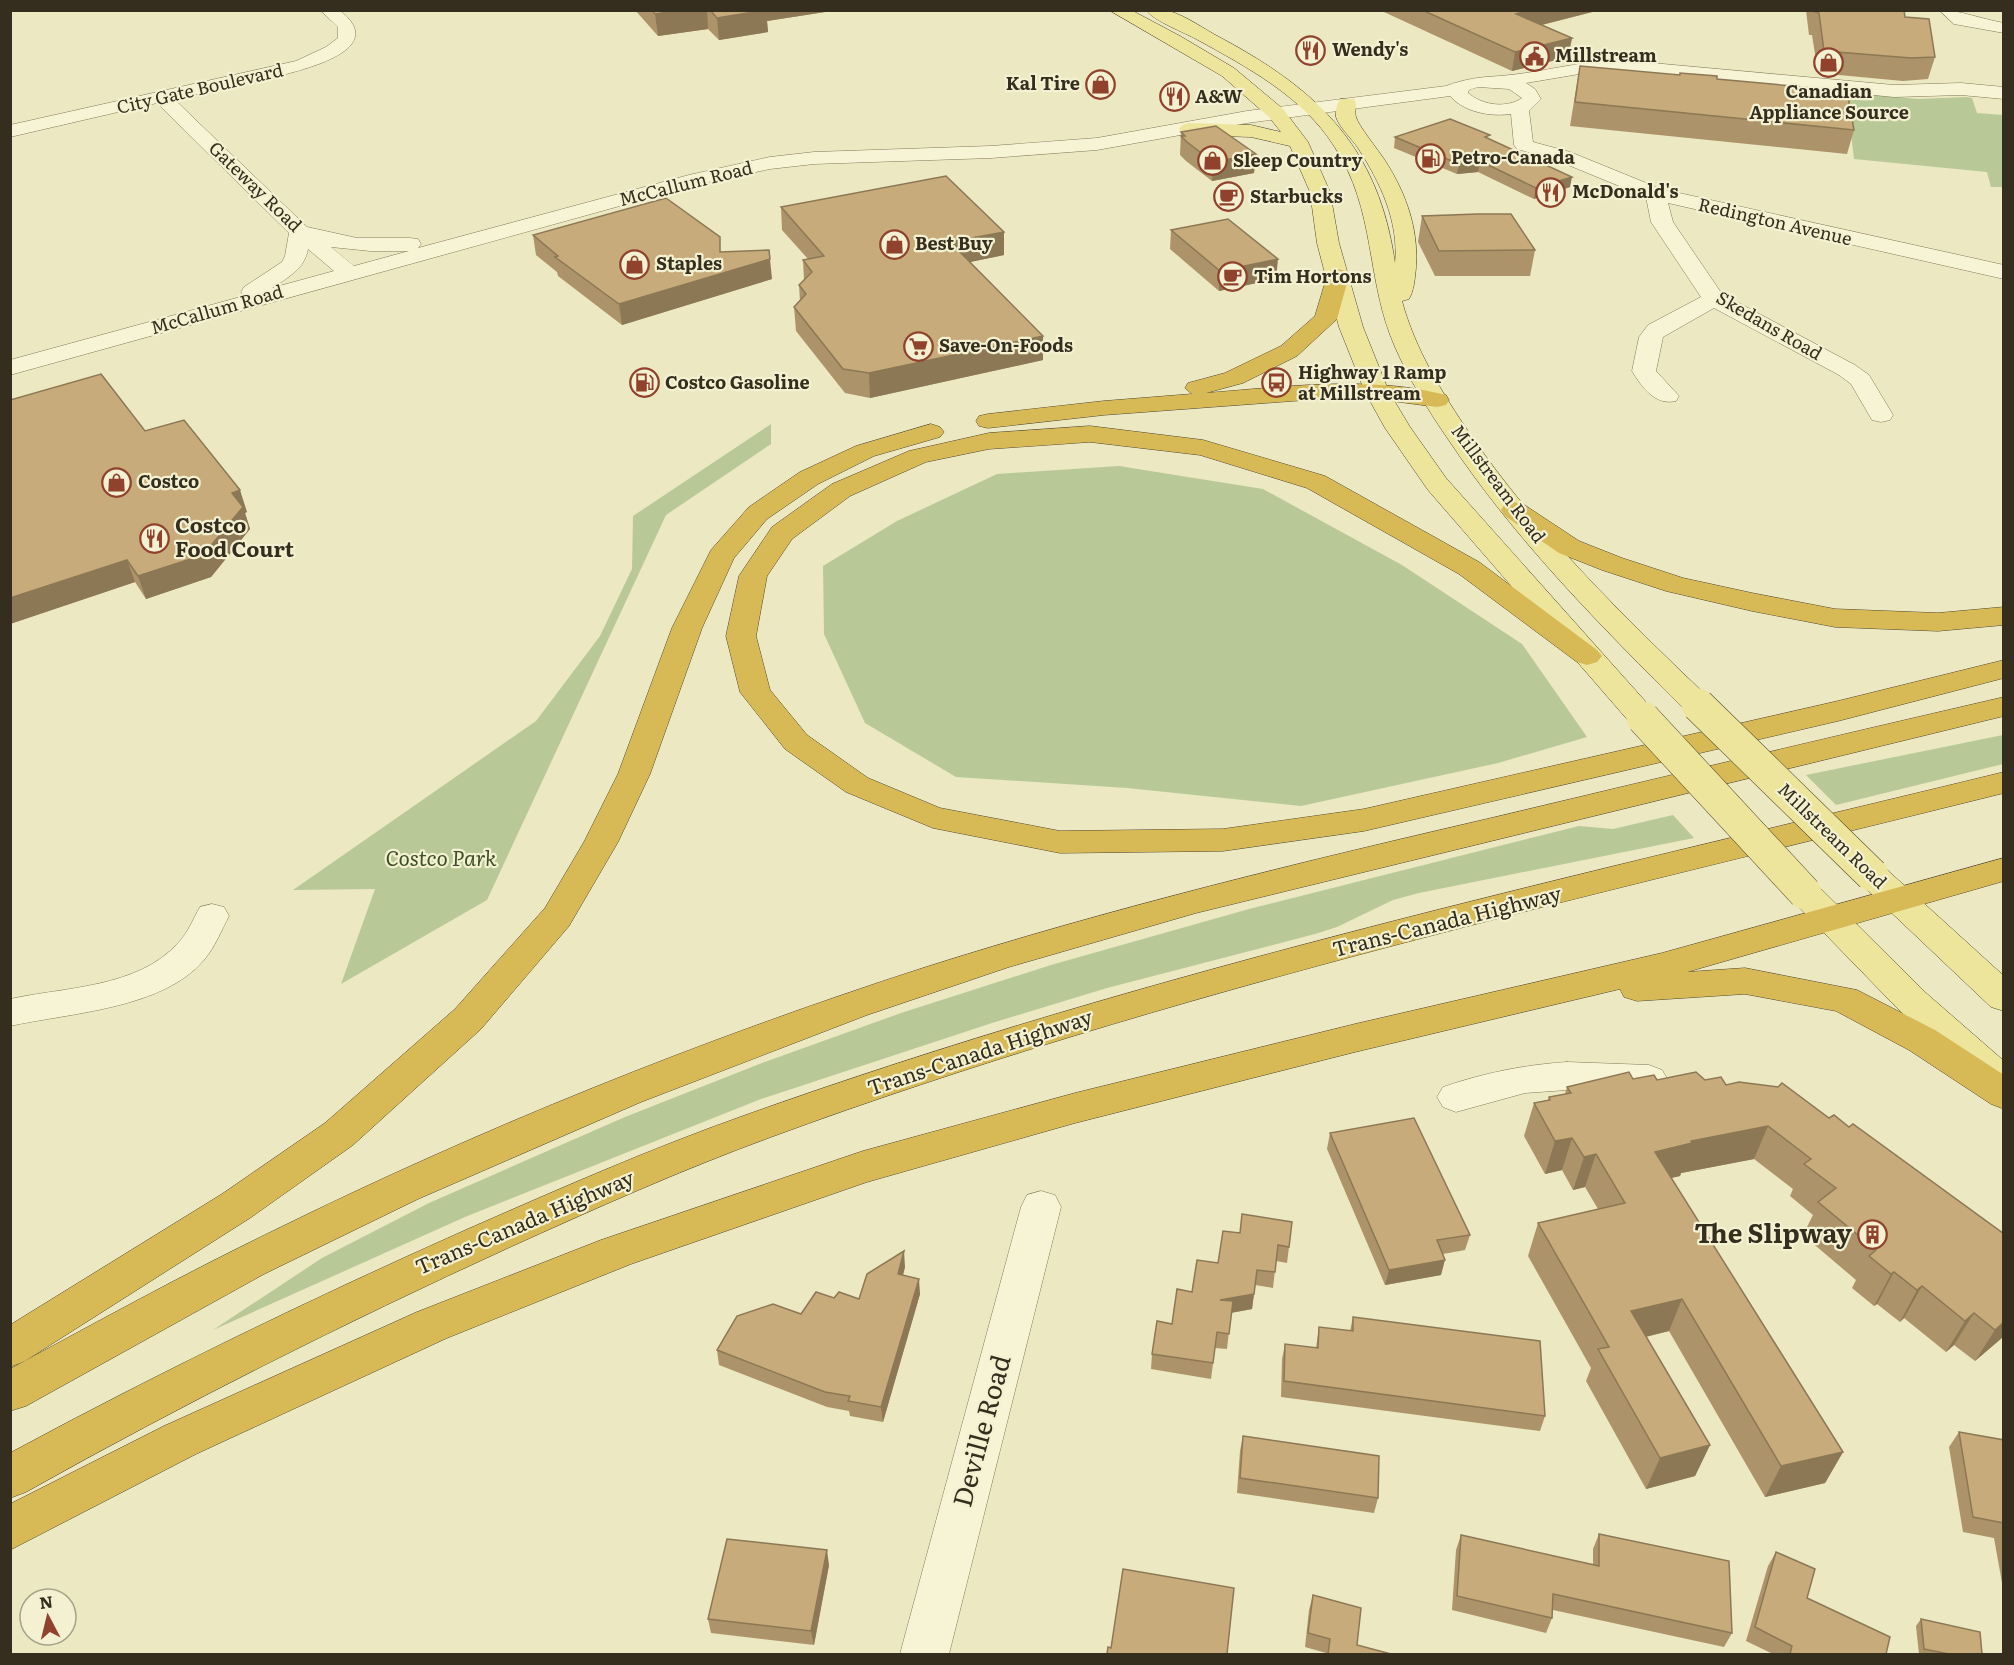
<svg xmlns="http://www.w3.org/2000/svg" width="2014" height="1665" viewBox="0 0 2014 1665" font-family="Literata,serif">
	<style>
		.green { fill: #b8c997 }
		.lines { fill: none; stroke-linecap: round; stroke-linejoin: round }
		.minor-casing { stroke: #84795a; stroke-width: 1 }
		.major-casing { stroke: #52472e; stroke-width: 1 }
		.highway-casing { stroke: #52472e; stroke-width: 1 }
		.minor { fill: #f7f4d5; fill-rule: evenodd }
		.major { fill: #ede59b; fill-rule: evenodd }
		.highway { fill: #d7ba56; fill-rule: evenodd }
		.major-bridge-casing { stroke: #52472e; stroke-width: 34; stroke-linecap: butt }
		.major-bridge { stroke: #ede59b; stroke-width: 33 }
		.wall { fill: #ac9369 }
		.shaded-wall { fill: #8c7855 }
		.building { fill: #c8ab7a; stroke: #8c7855; stroke-width: 1.5 }
		.labels { text-anchor: middle; stroke-width: 4.5; stroke-linejoin: round; paint-order: stroke }
		.far-poi-label { font-size: 18px; font-weight: bold; fill: #352e1e; stroke: #f3f1d1; text-anchor: start }
		.far-street-label { font-size: 18px; fill: #352e1e; stroke: #f3f1d1 }
		.poi-label { font-size: 21px; font-weight: bold; fill: #352e1e; stroke: #f3f1d1; text-anchor: start }
		.park-label { font-size: 21px; font-style: italic; fill: #3c5025; stroke: #f3f1d1 }
		.street-label { font-size: 21px; fill: #352e1e; stroke: #f3f1d1 }
		.near-poi-label { font-size: 26px; font-weight: bold; fill: #352e1e; stroke: #f3f1d1; text-anchor: end }
		.near-street-label { font-size: 26px; fill: #352e1e; stroke: #f3f1d1 }
	</style>
	<rect width="100%" height="100%" fill="#ebe8c2"/>
	<g class="green">
		<path d="M 1846,92 L 1918,99 L 1966,97 L 1972,98 L 1977,113 L 2003,115 L 2003,187 L 1991,187 L 1987,172 L 1854,159 Z"/>
		<path d="M 771,424 L 771,444 L 666,515 L 487,900 L 341,984 L 375,889 L 293,890 L 536,721 L 600,636 L 632,569 L 633,516 Z"/>
		<path d="M 1119,466 L 1263,489 L 1402,565 L 1522,644 L 1587,737 L 1498,763 L 1301,806 L 1127,788 L 956,777 L 865,723 L 824,634 L 823,566 L 897,521 L 997,474 Z"/>
		<path d="M 2003,735 L 2003,764 L 1836,805 L 1806,775 Z"/>
		<path d="M 1673,815 L 1694,838 L 1419,893 L 1393,900 L 1337,927 L 1315,934 L 1107,988 L 992,1023 L 761,1099 L 465,1217 L 213,1330 L 322,1258 L 429,1203 L 625,1117 L 762,1063 L 901,1013 L 1051,965 L 1249,909 L 1579,826 L 1613,829 Z"/>
	</g>
	<g class="lines">
		<defs>
			<g id="minor">
				<path d="M 320,10 L 339,10 C 399,55 277,76 250,82 C 225,88 200,94 174,99 L 307,227 L 357,238 L 410,238 L 418,239 L 421,244 L 418,248 L 689,175 L 770,157 L 814,152 L 991,146 L 1097,138 L 1247,111 L 1446,86 C 1465,79 1480,77 1500,76 C 1540,73 1579,61 1619,60 L 1894,85 L 1961,83 L 2004,87 L 2004,99 L 1961,95 L 1894,97 L 1619,70 L 1597,71 L 1526,83 L 1535,89 L 1541,99 L 1529,111 L 1533,142 L 1570,152 L 1661,189 L 2004,265 L 2004,279 L 1668,203 L 1673,222 L 1722,294 L 1855,365 L 1869,375 L 1893,415 L 1890,420 L 1881,422 L 1872,420 L 1851,384 L 1839,375 L 1714,308 L 1663,337 L 1656,371 L 1679,396 L 1676,401 C 1655,406 1642,387 1632,371 L 1639,337 L 1648,325 L 1701,297 L 1651,222 L 1646,197 L 1556,160 L 1517,149 L 1514,145 L 1511,114 C 1490,117 1464,112 1450,96 L 1247,123 L 1097,150 L 991,158 L 814,164 L 770,169 L 699,184 L 10,375 L 10,360 L 244,296 L 241,292 L 244,287 L 282,262 L 285,256 L 289,233 L 157,103 L 10,137 L 10,125 L 296,61 L 326,47 L 338,38 L 338,27 ZM 1478,87 L 1509,89 L 1522,98 C 1506,109 1482,105 1468,93 L 1469,90 ZM 331,247 L 370,251 L 409,251 L 354,266 ZM 308,249 L 334,271 L 272,288 C 287,278 305,269 308,249 Z"/>
				<path d="M 1939,10 C 1960,10 1981,19 2004,23 L 2004,33 L 1954,24 Z"/>
				<path d="M 212,904 L 224,907 L 229,916 C 221,931 215,947 204,960 C 163,1009 69,1013 10,1026 L 10,999 C 65,987 138,988 178,943 C 188,933 193,919 200,907 Z"/>
				<path d="M 1567,1062 L 1649,1065 L 1662,1070 L 1668,1080 L 1662,1090 L 1649,1095 L 1567,1090 L 1525,1093 L 1456,1112 L 1443,1107 L 1437,1097 L 1443,1087 C 1484,1073 1523,1065 1567,1062 Z"/>
				<path d="M 1041,1191 L 1055,1195 L 1061,1207 L 949,1654 L 900,1654 L 1021,1207 L 1027,1195 Z"/>
			</g>
			<g id="major">
				<path d="M 1109,10 L 1131,10 L 1180,36 L 1234,68 L 1283,109 L 1308,142 L 1330,192 L 1339,243 L 1363,327 L 1389,392 L 1410,427 L 1446,478 L 1654,711 L 1658,718 L 1654,725 L 1643,728 L 1632,725 L 1428,490 L 1385,428 L 1365,392 L 1339,327 L 1317,243 L 1310,192 L 1290,146 L 1251,137 L 1189,135 L 1182,133 L 1179,129 L 1182,125 L 1189,123 L 1251,125 L 1281,132 L 1269,117 L 1222,76 Z"/>
				<path d="M 1146,10 C 1153,10 1162,9 1169,11 C 1187,16 1205,30 1221,38 C 1320,91 1379,149 1395,263 C 1399,221 1380,182 1358,148 C 1352,139 1339,127 1336,117 C 1335,112 1337,103 1340,99 L 1354,99 C 1358,106 1354,110 1356,117 C 1358,125 1378,150 1384,159 C 1407,194 1421,234 1415,277 C 1414,285 1413,292 1409,299 L 1402,301 C 1415,349 1442,393 1470,434 C 1537,532 1623,616 1709,698 L 1713,705 L 1709,712 L 1698,714 L 1687,712 C 1601,626 1515,540 1448,439 C 1428,410 1409,379 1395,347 C 1365,279 1377,211 1334,146 C 1303,97 1247,67 1198,40 C 1184,32 1155,22 1146,10 Z"/>
				<path d="M 1872,863 L 1884,867 L 2004,976 L 2004,1011 L 1991,1007 L 1860,883 L 1855,875 L 1860,867 Z"/>
				<path d="M 1805,881 L 1817,885 L 1926,993 L 2004,1061 L 2004,1097 L 1990,1093 L 1900,1011 L 1793,901 L 1788,893 L 1793,885 Z"/>
			</g>
			<g id="highway">
				<path d="M 1338,269 L 1346,271 L 1349,276 L 1337,319 L 1297,356 L 1243,383 L 1206,393 C 1285,387 1368,375 1446,395 L 1449,400 L 1446,405 L 1437,407 L 1377,399 L 1320,399 L 1104,415 L 988,428 L 979,426 L 976,421 L 979,416 L 988,414 L 1104,401 L 1192,394 L 1185,388 L 1188,383 L 1225,373 L 1281,346 L 1315,316 L 1327,276 L 1330,271 Z"/>
				<path d="M 931,424 L 940,427 L 944,432 L 940,437 L 874,456 L 818,484 L 767,519 L 734,558 L 702,628 L 650,774 L 618,842 L 569,926 L 481,1029 L 353,1145 L 250,1218 L 25,1361 L 10,1367 L 10,1325 L 222,1194 L 325,1123 L 455,1009 L 545,908 L 584,842 L 618,774 L 672,628 L 711,550 L 749,507 L 800,472 L 856,446 Z"/>
				<path d="M 1090,426 L 1203,440 L 1325,476 L 1479,562 L 1597,650 L 1602,656 L 1597,662 L 1587,665 L 1577,662 L 1459,574 L 1307,488 L 1200,455 L 1090,442 L 989,449 L 926,462 L 850,496 L 792,539 L 767,576 L 756,636 L 770,690 L 807,735 L 868,778 L 940,808 L 1060,831 L 1223,829 L 1364,809 L 1838,701 L 2004,660 L 2004,678 L 1838,721 L 1364,831 L 1223,851 L 1060,853 L 933,828 L 846,792 L 785,749 L 740,692 L 726,636 L 739,576 L 772,527 L 832,484 L 909,451 L 989,433 Z"/>
				<path d="M 1514,502 L 1523,504 L 1579,541 L 1622,558 L 1683,578 L 1752,593 L 1835,609 L 1938,613 L 2004,607 L 2004,625 L 1938,631 L 1835,627 L 1752,611 L 1666,591 L 1602,570 L 1559,553 L 1505,516 L 1501,510 L 1505,504 Z"/>
				<path d="M 2004,697 L 2004,716 L 1196,913 L 1009,967 L 867,1015 L 641,1102 L 418,1199 L 264,1274 L 26,1406 L 10,1411 L 10,1369 C 97,1322 184,1274 273,1231 C 482,1128 701,1040 923,968 C 1108,909 1297,863 1487,819 C 1659,778 1831,737 2004,697 Z"/>
				<path d="M 2004,772 L 2004,793 C 1590,896 1171,990 771,1137 C 681,1170 594,1209 508,1248 C 344,1323 183,1404 26,1492 L 10,1498 L 10,1453 C 160,1372 313,1298 468,1229 C 559,1189 650,1149 743,1116 C 1153,969 1581,875 2004,772 Z"/>
				<path d="M 2004,858 L 2004,881 L 1687,972 L 1745,968 L 1857,990 L 1935,1030 L 2004,1075 L 2004,1109 L 1991,1104 L 1909,1050 L 1836,1011 L 1745,994 L 1637,1001 L 1624,997 L 1620,989 L 1355,1052 L 1075,1123 L 867,1182 L 631,1264 L 447,1338 L 196,1454 L 10,1550 L 10,1504 L 164,1426 L 417,1312 L 601,1240 L 863,1151 L 1075,1093 L 1355,1024 L 1662,953 Z"/>
			</g>
		</defs>
		<use href="#minor" class="minor-casing"/>
		<use href="#major" class="major-casing"/>
		<use href="#highway" class="highway-casing"/>
		<use href="#minor" class="minor"/>
		<use href="#major" class="major"/>
		<use href="#highway" class="highway"/>
		<defs>
			<g id="major-bridge">
				<path d="M 1698,705 L 1872,875"/>
				<path d="M 1643,718 L 1805,893"/>
			</g>
		</defs>
		<use href="#major-bridge" class="major-bridge-casing"/>
		<use href="#major-bridge" class="major-bridge"/>
	</g>
	<g class="wall">
		<path d="M 635,10 L 838,10 L 767,21 L 768,32 L 719,40 L 708,29 L 658,36 Z"/>
		<path d="M 1384,10 L 1600,10 L 1542,25 L 1572,38 L 1568,57 L 1512,71 L 1384,12 Z"/>
		<path d="M 1806,10 L 1904,10 L 1905,17 L 1935,57 L 1928,79 L 1903,81 L 1818,73 L 1812,35 L 1809,35 Z"/>
		<path d="M 1580,66 L 1717,79 L 1854,130 L 1847,154 L 1570,126 L 1576,89 Z"/>
		<path d="M 1181,132 L 1256,154 L 1254,173 L 1212,181 L 1186,161 L 1180,155 Z"/>
		<path d="M 1395,137 L 1490,139 L 1570,187 L 1534,199 L 1478,172 L 1457,174 L 1394,148 Z"/>
		<path d="M 781,207 L 1004,232 L 1004,255 L 970,262 L 1043,360 L 870,398 L 845,393 L 796,331 L 794,307 L 800,301 L 799,285 L 804,280 L 803,260 L 808,259 L 782,230 Z"/>
		<path d="M 1422,216 L 1535,250 L 1530,276 L 1435,276 L 1418,242 Z"/>
		<path d="M 1171,230 L 1276,279 L 1219,291 L 1170,249 Z"/>
		<path d="M 533,235 L 722,252 L 772,279 L 622,325 L 558,276 L 557,272 L 536,255 Z"/>
		<path d="M 10,400 L 145,431 L 247,512 L 245,513 L 250,529 L 211,577 L 146,599 L 135,582 L 10,624 Z"/>
		<path d="M 1633,1079 L 1705,1080 L 1726,1085 L 1829,1118 L 1849,1127 L 2004,1234 L 2004,1338 L 2003,1337 L 1975,1361 L 1954,1345 L 1946,1352 L 1904,1318 L 1900,1322 L 1877,1304 L 1874,1306 L 1852,1288 L 1856,1280 L 1803,1235 L 1813,1215 L 1790,1196 L 1793,1189 L 1754,1159 L 1681,1173 L 1680,1176 L 1671,1178 L 1843,1452 L 1825,1483 L 1765,1497 L 1669,1331 L 1646,1337 L 1710,1445 L 1695,1476 L 1646,1489 L 1586,1381 L 1591,1368 L 1528,1256 L 1538,1223 L 1598,1209 L 1585,1187 L 1573,1190 L 1562,1170 L 1545,1174 L 1524,1136 L 1534,1103 L 1548,1100 L 1549,1097 L 1565,1094 L 1567,1087 Z"/>
		<path d="M 1330,1133 L 1470,1235 L 1465,1250 L 1443,1254 L 1441,1275 L 1385,1285 L 1327,1149 Z"/>
		<path d="M 1223,1231 L 1289,1247 L 1287,1263 L 1276,1261 L 1273,1288 L 1255,1285 L 1252,1309 L 1231,1313 L 1227,1349 L 1215,1348 L 1211,1379 L 1151,1369 L 1152,1354 L 1192,1292 L 1218,1263 Z"/>
		<path d="M 905,1267 L 903,1275 L 920,1294 L 883,1422 L 850,1416 L 849,1411 L 827,1407 L 719,1365 L 717,1350 L 801,1314 L 834,1298 L 859,1299 Z"/>
		<path d="M 1353,1317 L 1545,1416 L 1540,1431 L 1281,1397 L 1282,1359 L 1285,1344 L 1316,1348 L 1319,1327 L 1350,1331 Z"/>
		<path d="M 1959,1432 L 2004,1440 L 2004,1594 L 1994,1538 L 1963,1532 L 1949,1447 Z"/>
		<path d="M 1243,1436 L 1378,1498 L 1374,1513 L 1237,1493 L 1240,1451 Z"/>
		<path d="M 1599,1534 L 1732,1633 L 1724,1647 L 1553,1610 L 1552,1618 L 1546,1633 L 1452,1610 L 1456,1550 L 1461,1535 L 1593,1565 L 1593,1549 Z"/>
		<path d="M 1776,1552 L 1807,1598 L 1886,1654 L 1773,1654 L 1746,1641 L 1768,1566 Z"/>
		<path d="M 829,1565 L 814,1645 L 711,1633 L 708,1619 Z"/>
		<path d="M 1313,1595 L 1357,1645 L 1391,1654 L 1326,1654 L 1326,1653 L 1305,1647 L 1309,1610 Z"/>
		<path d="M 1921,1619 L 1982,1654 L 1919,1654 L 1916,1626 Z"/>
	</g>
	<g class="shaded-wall">
		<path d="M 680,10 L 707,10 L 708,29 L 658,36 L 655,14 Z"/>
		<path d="M 757,10 L 838,10 L 767,21 L 768,32 L 719,40 L 717,18 Z"/>
		<path d="M 1530,10 L 1600,10 L 1513,32 L 1516,14 Z"/>
		<path d="M 1572,38 L 1568,57 L 1512,71 L 1515,52 Z"/>
		<path d="M 1256,154 L 1254,173 L 1212,181 L 1213,162 Z"/>
		<path d="M 1480,161 L 1478,172 L 1457,174 L 1459,164 Z"/>
		<path d="M 1572,177 L 1570,187 L 1534,199 L 1536,188 Z"/>
		<path d="M 1004,232 L 1004,255 L 951,266 L 950,242 Z"/>
		<path d="M 770,259 L 772,279 L 622,325 L 619,304 Z"/>
		<path d="M 1278,259 L 1276,279 L 1219,291 L 1220,271 Z"/>
		<path d="M 1043,336 L 1043,360 L 870,398 L 869,373 Z"/>
		<path d="M 240,490 L 247,512 L 245,513 L 250,529 L 211,577 L 146,599 L 138,576 L 232,493 Z"/>
		<path d="M 127,560 L 135,582 L 10,624 L 10,598 Z"/>
		<path d="M 1768,1126 L 1754,1159 L 1681,1173 L 1680,1176 L 1643,1184 L 1655,1152 L 1691,1141 Z"/>
		<path d="M 1572,1138 L 1562,1170 L 1545,1174 L 1555,1141 Z"/>
		<path d="M 1596,1154 L 1585,1187 L 1573,1190 L 1584,1157 Z"/>
		<path d="M 904,1251 L 905,1267 L 899,1290 L 898,1274 Z"/>
		<path d="M 1445,1260 L 1441,1275 L 1385,1285 L 1389,1270 Z"/>
		<path d="M 1894,1272 L 1877,1304 L 1874,1306 L 1891,1274 Z"/>
		<path d="M 919,1279 L 920,1294 L 883,1422 L 881,1407 Z"/>
		<path d="M 1922,1286 L 1904,1318 L 1900,1322 L 1917,1290 Z"/>
		<path d="M 1254,1294 L 1252,1309 L 1218,1315 L 1220,1300 Z"/>
		<path d="M 1682,1299 L 1669,1331 L 1619,1343 L 1631,1311 Z"/>
		<path d="M 1974,1313 L 1954,1345 L 1946,1352 L 1965,1321 Z"/>
		<path d="M 2004,1322 L 2004,1336 L 2003,1337 L 1975,1361 L 1995,1330 Z"/>
		<path d="M 1710,1445 L 1695,1476 L 1646,1489 L 1660,1458 Z"/>
		<path d="M 1843,1452 L 1825,1483 L 1765,1497 L 1781,1466 Z"/>
		<path d="M 827,1550 L 829,1565 L 814,1645 L 811,1631 Z"/>
	</g>
	<g class="building">
		<path d="M 652,10 L 680,10 L 655,14 Z"/>
		<path d="M 710,10 L 765,10 L 717,18 Z"/>
		<path d="M 1422,10 L 1530,10 L 1516,14 L 1572,38 L 1515,52 Z"/>
		<path d="M 1815,10 L 1904,10 L 1905,17 L 1929,19 L 1935,57 L 1911,58 L 1824,51 L 1819,13 L 1815,12 Z"/>
		<path d="M 1580,66 L 1680,75 L 1680,73 L 1717,76 L 1717,79 L 1847,91 L 1854,130 L 1575,102 Z"/>
		<path d="M 1450,119 L 1490,135 L 1485,137 L 1572,177 L 1536,188 L 1480,161 L 1459,164 L 1395,137 Z"/>
		<path d="M 1216,126 L 1256,154 L 1213,162 L 1187,142 L 1181,136 L 1185,136 L 1181,132 Z"/>
		<path d="M 946,176 L 1004,232 L 950,242 L 1043,336 L 869,373 L 843,369 L 794,307 L 806,294 L 799,285 L 812,272 L 803,260 L 824,256 L 781,207 Z"/>
		<path d="M 666,198 L 720,237 L 720,252 L 769,250 L 770,259 L 619,304 L 555,257 L 558,256 L 533,235 Z"/>
		<path d="M 1478,214 L 1511,214 L 1535,250 L 1439,251 L 1422,216 Z"/>
		<path d="M 1228,219 L 1278,259 L 1220,271 L 1171,230 Z"/>
		<path d="M 101,374 L 145,431 L 184,420 L 240,490 L 232,493 L 243,507 L 203,555 L 138,576 L 127,560 L 10,598 L 10,400 Z"/>
		<path d="M 1629,1072 L 1633,1079 L 1654,1075 L 1657,1080 L 1696,1072 L 1705,1080 L 1721,1077 L 1726,1085 L 1739,1082 L 1778,1087 L 1782,1083 L 1829,1118 L 1834,1115 L 1849,1127 L 1853,1124 L 2004,1234 L 2004,1322 L 1995,1330 L 1974,1313 L 1965,1321 L 1922,1286 L 1917,1290 L 1894,1272 L 1891,1274 L 1869,1256 L 1876,1250 L 1818,1202 L 1836,1188 L 1804,1164 L 1811,1159 L 1768,1126 L 1691,1141 L 1692,1143 L 1655,1152 L 1843,1452 L 1781,1466 L 1682,1299 L 1631,1311 L 1710,1445 L 1660,1458 L 1598,1349 L 1609,1347 L 1538,1223 L 1625,1203 L 1596,1154 L 1584,1157 L 1572,1138 L 1555,1141 L 1534,1103 L 1550,1100 L 1549,1097 L 1571,1093 L 1567,1087 Z"/>
		<path d="M 1414,1118 L 1470,1235 L 1437,1240 L 1445,1260 L 1389,1270 L 1330,1133 Z"/>
		<path d="M 1242,1214 L 1292,1222 L 1289,1247 L 1278,1245 L 1275,1272 L 1257,1270 L 1254,1294 L 1220,1300 L 1233,1301 L 1229,1334 L 1217,1332 L 1213,1363 L 1152,1354 L 1157,1321 L 1172,1324 L 1177,1289 L 1192,1292 L 1197,1260 L 1218,1263 L 1223,1231 L 1240,1233 Z"/>
		<path d="M 904,1251 L 898,1274 L 919,1279 L 881,1407 L 848,1401 L 850,1396 L 825,1392 L 717,1350 L 737,1316 L 773,1304 L 801,1314 L 816,1292 L 834,1298 L 839,1292 L 859,1299 L 867,1274 Z"/>
		<path d="M 1353,1317 L 1540,1341 L 1545,1416 L 1284,1381 L 1285,1344 L 1318,1348 L 1319,1327 L 1353,1331 Z"/>
		<path d="M 1959,1432 L 2004,1440 L 2004,1523 L 1973,1517 Z"/>
		<path d="M 1243,1436 L 1379,1456 L 1378,1498 L 1240,1478 Z"/>
		<path d="M 1599,1534 L 1729,1561 L 1732,1633 L 1553,1594 L 1552,1618 L 1457,1596 L 1461,1535 L 1599,1566 Z"/>
		<path d="M 727,1539 L 827,1550 L 811,1631 L 708,1619 Z"/>
		<path d="M 1776,1552 L 1815,1569 L 1807,1598 L 1890,1637 L 1886,1654 L 1790,1654 L 1792,1646 L 1755,1627 Z"/>
		<path d="M 1123,1569 L 1234,1588 L 1227,1654 L 1107,1654 L 1108,1647 L 1111,1648 Z"/>
		<path d="M 1313,1595 L 1361,1608 L 1357,1645 L 1391,1654 L 1328,1654 L 1330,1639 L 1308,1633 Z"/>
		<path d="M 1921,1619 L 1980,1632 L 1982,1654 L 1949,1654 L 1924,1649 Z"/>
	</g>
	<defs>
		<symbol id="restaurant-ring" viewBox="-11 -11 22 22"><circle r="9.5" fill="#f3f1d1" stroke="#90422d" stroke-width="1.5"/><path d="M-5-6h1v4h1v-4h1v4h1v-4h1v5L-1.5 .5V6h-2V.5L-5-1ZM5-6V6H3V1.5H1.5Q1.5-4 5-6Z" fill="#90422d"/></symbol>
		<symbol id="civic-ring" viewBox="-11 -11 22 22"><circle r="9.5" fill="#f3f1d1" stroke="#90422d" stroke-width="1.5"/><path d="M-.6-6.5H3V-4.5H.6V-3L4-1V1h2V6H-6V1h2V-1L-.6-3ZM-1.2 2.5V6h2.4V2.5Z" fill="#90422d"/></symbol>
		<symbol id="shop-ring" viewBox="-11 -11 22 22"><circle r="9.5" fill="#f3f1d1" stroke="#90422d" stroke-width="1.5"/><path d="M-5-2.5h2.3a2.7 3.5 0 0 1 5.4 0H5L5.5 6h-11ZM-1.5-2.5h3a1.5 2.3 0 0 0-3 0Z" fill="#90422d"/></symbol>
		<symbol id="fuel-ring" viewBox="-11 -11 22 22"><circle r="9.5" fill="#f3f1d1" stroke="#90422d" stroke-width="1.5"/><path d="M-5.5-6h7V0h2V4h1.3V-2.5L3-4.5l.8-.8L6-3V5H2.5V1h-1V6h-7ZM-4.2-4.7v3.2H.2V-4.7Z" fill="#90422d"/></symbol>
		<symbol id="cafe-ring" viewBox="-11 -11 22 22"><circle r="9.5" fill="#f3f1d1" stroke="#90422d" stroke-width="1.5"/><path d="M-5.5-4.5H6V0H3Q3 3.5 0 3.5H-2.5Q-5.5 3.5-5.5 0ZM3-3.2v2h1.7v-2ZM-6 4.5H4V6H-6Z" fill="#90422d"/></symbol>
		<symbol id="supermarket-ring" viewBox="-11 -11 22 22"><circle r="9.5" fill="#f3f1d1" stroke="#90422d" stroke-width="1.5"/><path d="M-6-5.5h2.5l.6 2H6L4.5 2H-2.5L-4.4-4H-6ZM-1.5 3.2a1.3 1.3 0 1 0 .1 0ZM3 3.2a1.3 1.3 0 1 0 .1 0Z" fill="#90422d"/></symbol>
		<symbol id="bus-ring" viewBox="-11 -11 22 22"><circle r="9.5" fill="#f3f1d1" stroke="#90422d" stroke-width="1.5"/><path d="M-5-6H5V4H4V6H2V4H-2V6H-4V4H-5ZM-3.5-4V0h7V-4ZM-3.5 1.2v1.5H-2V1.2ZM2 1.2v1.5H3.5V1.2Z" fill="#90422d"/></symbol>
		<symbol id="building-ring" viewBox="-11 -11 22 22"><circle r="9.5" fill="#f3f1d1" stroke="#90422d" stroke-width="1.5"/><path d="M-4-6H4V6H1V3H-1V6H-4ZM-2.5-4.3h1.7v1.8h-1.7ZM.8-4.3h1.7v1.8H.8ZM-2.5-1h1.7V.8h-1.7ZM.8-1h1.7V.8H.8Z" fill="#90422d"/></symbol>
	</defs>
	<g fill-rule="evenodd">
		<use href="#restaurant-ring" x="1294" y="34" width="33" height="33"/>
		<use href="#civic-ring" x="1518" y="40" width="33" height="33"/>
		<use href="#shop-ring" x="1812" y="46" width="33" height="33"/>
		<use href="#shop-ring" x="1084" y="68" width="33" height="33"/>
		<use href="#restaurant-ring" x="1158" y="80" width="33" height="33"/>
		<use href="#fuel-ring" x="1414" y="142" width="33" height="33"/>
		<use href="#shop-ring" x="1196" y="144" width="33" height="33"/>
		<use href="#restaurant-ring" x="1534" y="176" width="33" height="33"/>
		<use href="#cafe-ring" x="1212" y="180" width="33" height="33"/>
		<use href="#shop-ring" x="878" y="228" width="33" height="33"/>
		<use href="#shop-ring" x="618" y="248" width="33" height="33"/>
		<use href="#cafe-ring" x="1216" y="260" width="33" height="33"/>
		<use href="#supermarket-ring" x="902" y="330" width="33" height="33"/>
		<use href="#fuel-ring" x="628" y="366" width="33" height="33"/>
		<use href="#bus-ring" x="1260" y="366" width="33" height="33"/>
		<use href="#shop-ring" x="100" y="466" width="33" height="33"/>
		<use href="#restaurant-ring" x="138" y="522" width="33" height="33"/>
		<use href="#building-ring" x="1856" y="1218" width="33" height="33"/>
	</g>
	<g class="labels">
		<g class="far-poi-label">
			<text x="1332" y="56">Wendy's</text>
			<text x="1555" y="62">Millstream</text>
			<text x="1080" y="90" text-anchor="end">Kal Tire</text>
			<text x="1829" y="98" text-anchor="middle">Canadian<tspan x="1829" dy="21">Appliance Source</tspan></text>
			<text x="1195" y="103">A&amp;W</text>
			<text x="1451" y="164">Petro-Canada</text>
			<text x="1233" y="167">Sleep Country</text>
			<text x="1572" y="198">McDonald's</text>
			<text x="1250" y="203">Starbucks</text>
			<text x="915" y="250">Best Buy</text>
			<text x="656" y="270">Staples</text>
			<text x="1254" y="283">Tim Hortons</text>
			<text x="939" y="352">Save-On-Foods</text>
			<text x="1298" y="379">Highway 1 Ramp<tspan x="1298" dy="21">at Millstream</tspan></text>
			<text x="665" y="389">Costco Gasoline</text>
			<text x="138" y="488">Costco</text>
		</g>
		<g class="far-street-label">
			<text transform="translate(200 89) rotate(-13)" y="6">City Gate Boulevard</text>
			<text transform="translate(686 184) rotate(-14)" y="6">McCallum Road</text>
			<text transform="translate(255 187) rotate(44)" y="6">Gateway Road</text>
			<text transform="translate(1775 222) rotate(13)" y="6">Redington Avenue</text>
			<text transform="translate(217 310) rotate(-16)" y="6">McCallum Road</text>
			<text transform="translate(1769 326) rotate(30)" y="6">Skedans Road</text>
			<text transform="translate(1498 484) rotate(53)" y="6">Millstream Road</text>
			<text transform="translate(1832 836) rotate(44)" y="6">Millstream Road</text>
		</g>
		<g class="poi-label">
			<text x="175" y="533">Costco<tspan x="175" dy="24">Food Court</tspan></text>
		</g>
		<g class="park-label">
			<text x="441" y="866">Costco Park</text>
		</g>
		<g class="street-label">
			<text transform="translate(1447 922) rotate(-14)" y="7">Trans-Canada Highway</text>
			<text transform="translate(980 1053) rotate(-18)" y="7">Trans-Canada Highway</text>
			<text transform="translate(525 1223) rotate(-23)" y="7">Trans-Canada Highway</text>
		</g>
		<g class="near-poi-label">
			<text x="1852" y="1243">The Slipway</text>
		</g>
		<g class="near-street-label">
			<text transform="translate(982 1431) rotate(-75)" y="9">Deville Road</text>
		</g>
	</g>
	<rect width="2014" height="1665" fill="none" stroke="#352e1e" stroke-width="24"/>
	<g transform="translate(48 1617) rotate(353)"><circle r="28" fill="#f3f1d1" stroke="#a7a389" stroke-width="1.5"/>
	<path d="M0-4.5L10 22L0 15L-10 22Z" fill="#90422d"/>
	<text y="-9" font-size="16" font-weight="bold" text-anchor="middle" fill="#352e1e">N</text>
	</g>
</svg>
